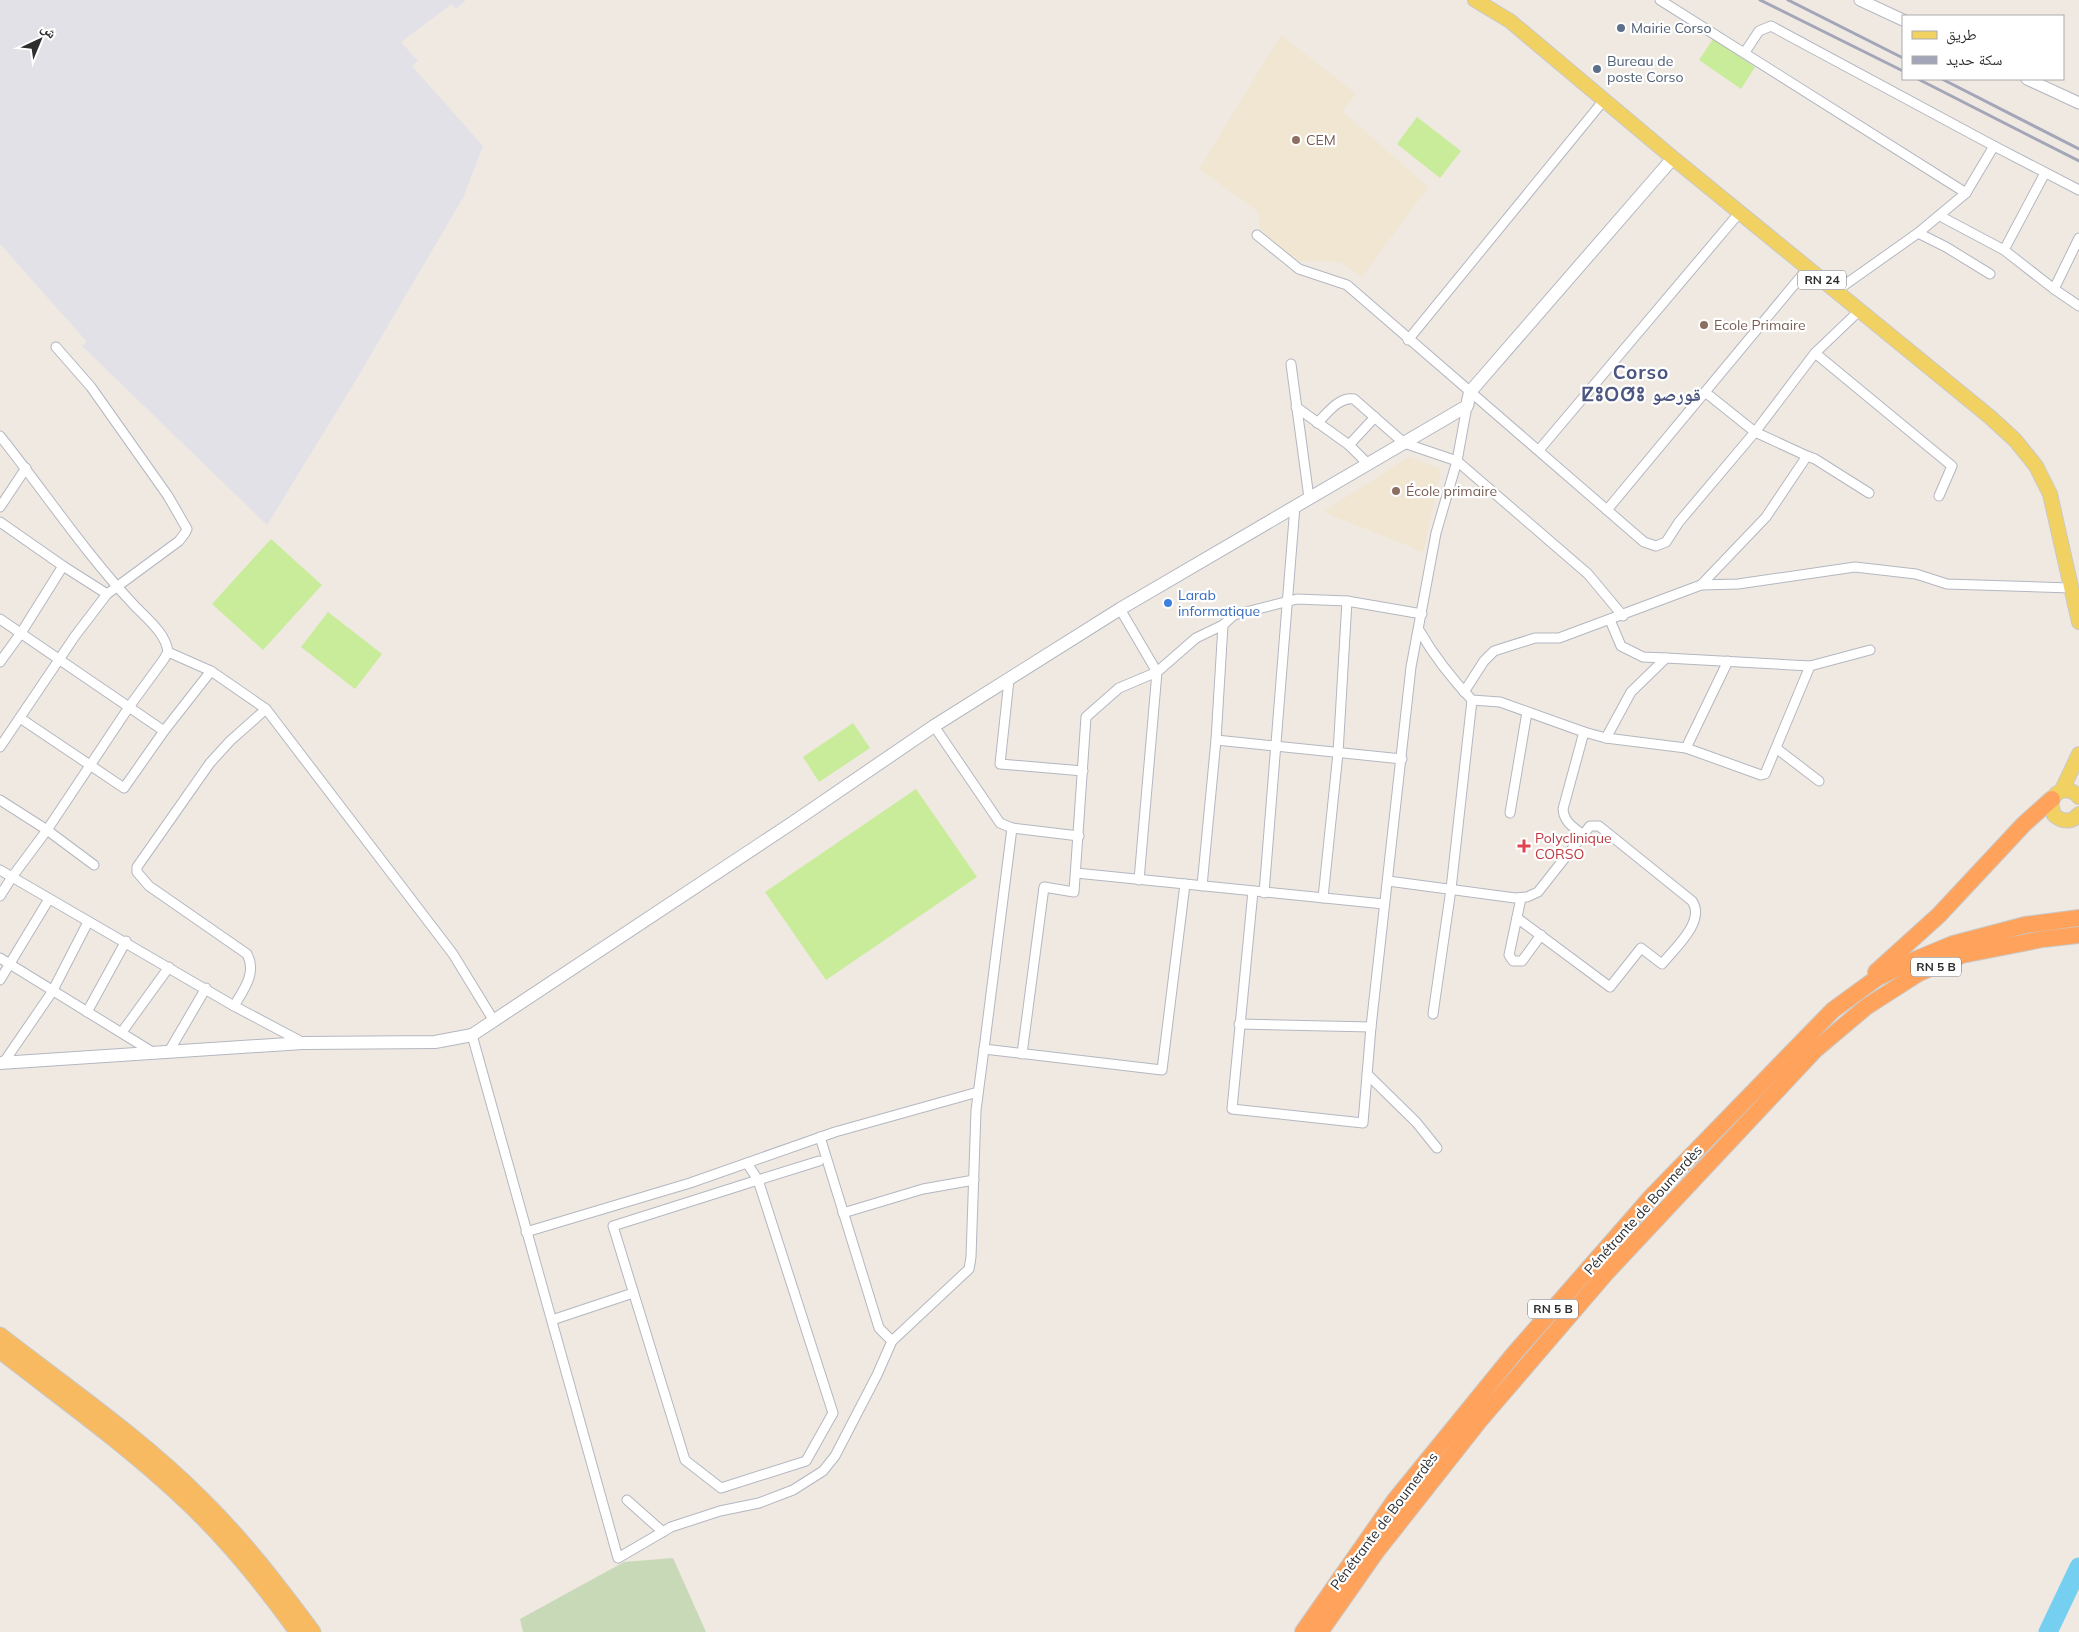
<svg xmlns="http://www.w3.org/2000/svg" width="2079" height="1632" viewBox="0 0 2079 1632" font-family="Mulish,'Noto Naskh Arabic','Noto Sans Tifinagh',sans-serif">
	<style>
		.industrial { fill: #e3e1e8 }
		.education { fill: #f0e6d1 }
		.cemetery { fill: #c8d9b8 }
		.pitch { fill: #c9ec9a }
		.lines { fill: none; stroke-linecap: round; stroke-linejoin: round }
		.river { stroke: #75cff0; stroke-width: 19 }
		.minor-casing { stroke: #b4b7c1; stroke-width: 11 }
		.tertiary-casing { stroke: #b4b7c1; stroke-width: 13 }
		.secondary-casing { stroke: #b4b7c1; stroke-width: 14 }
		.primary-casing { stroke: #c9c9c9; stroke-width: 16 }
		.trunk-casing { stroke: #c9c9c9; stroke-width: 17 }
		.motorway-casing { stroke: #c9c9c9; stroke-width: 18 }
		.minor { stroke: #fff; stroke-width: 9 }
		.tertiary { stroke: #fff; stroke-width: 11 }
		.secondary { stroke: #fff; stroke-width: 12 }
		.primary { stroke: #f2d163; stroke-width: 14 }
		.trunk { stroke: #f8ba60; stroke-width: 15 }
		.motorway { stroke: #ffa35c; stroke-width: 16 }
		.rail { stroke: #a3a6b8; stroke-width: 3 }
		.service-dot { fill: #5c6f8a; stroke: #fff; stroke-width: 2 }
		.education-dot { fill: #8d6e63; stroke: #fff; stroke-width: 2 }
		.shop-dot { fill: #3f7fe0; stroke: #fff; stroke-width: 2 }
		.health-dot { fill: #e0444e; stroke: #fff; stroke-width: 2 }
		.labels { text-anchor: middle; stroke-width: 4.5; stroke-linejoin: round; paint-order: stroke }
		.shield { fill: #fff; stroke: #6d6d6d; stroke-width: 1 }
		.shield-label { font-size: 12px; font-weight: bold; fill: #2e2e2e }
		.service-label { font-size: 14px; fill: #4e5e75; stroke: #fff; text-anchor: start }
		.education-label { font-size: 14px; fill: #785e54; stroke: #fff; text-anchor: start }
		.shop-label { font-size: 14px; fill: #366cbe; stroke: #fff; text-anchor: start }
		.health-label { font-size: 14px; fill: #be3a42; stroke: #fff; text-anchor: start }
		.street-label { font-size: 14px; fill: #2e2e2e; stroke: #fff }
		.district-label { font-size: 19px; font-weight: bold; letter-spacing: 1px; fill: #4d5680; stroke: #fff }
	</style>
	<rect width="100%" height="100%" fill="#efe9e1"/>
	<path class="industrial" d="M 0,0 L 466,0 L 456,9 L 452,4 L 401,42 L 418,61 L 412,66 L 483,146 L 464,196 L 356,380 L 267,525 L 82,346 L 87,342 L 0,244 Z"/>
	<g class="education">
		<path d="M 1281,35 L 1356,94 L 1342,111 L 1428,187 L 1362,277 L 1341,262 L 1297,261 L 1260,229 L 1258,211 L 1199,169 Z"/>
		<path d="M 1409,457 L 1441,469 L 1423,552 L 1323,512 Z"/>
	</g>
	<path class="cemetery" d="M 673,1558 L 706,1632 L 523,1632 L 520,1619 L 624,1562 Z"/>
	<g class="pitch">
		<path d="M 1713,39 L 1755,67 L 1741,89 L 1699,60 Z"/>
		<path d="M 1417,117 L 1461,151 L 1440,178 L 1397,144 Z"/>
		<path d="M 271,539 L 322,585 L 263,650 L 212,604 Z"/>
		<path d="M 328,612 L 382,654 L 355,689 L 301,647 Z"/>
		<path d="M 853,723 L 870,748 L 819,782 L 803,757 Z"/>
		<path d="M 916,789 L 977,877 L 826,980 L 765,892 Z"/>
	</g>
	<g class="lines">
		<path class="river" d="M 2048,1632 L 2079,1567"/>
		<defs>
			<g id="minor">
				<path d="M 1660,0 L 1966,193 L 1918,233 L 1836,291"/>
				<path d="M 1745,52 L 1759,31 L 1771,26 L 1994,146 L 2079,190"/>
				<path d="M 1966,193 L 1994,146"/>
				<path d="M 1940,216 L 2004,250 L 2054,289 L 2079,306"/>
				<path d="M 1918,233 L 1946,247 L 1990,274"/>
				<path d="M 1257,235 L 1299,269 L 1347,285 L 1644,542 L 1656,546 L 1666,542 L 1679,522 L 1755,432 L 1815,353 L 1860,310"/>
				<path d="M 2004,250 L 2045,173"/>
				<path d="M 2054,289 L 2079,238"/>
				<path d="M 1408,340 L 1604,100"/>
				<path d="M 1815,353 L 1952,466 L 1939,496"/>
				<path d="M 1291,364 L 1309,498"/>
				<path d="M 1705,392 L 1755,432 L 1807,456"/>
				<path d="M 1296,407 L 1349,445 L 1368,464"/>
				<path d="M 1317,423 C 1328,413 1338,397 1354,399 L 1404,443 L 1457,461 L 1588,574 L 1623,616"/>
				<path d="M 0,436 C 44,491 85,553 133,604 C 146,618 166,633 168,652 L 164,659 L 129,707 L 47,830 L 94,865"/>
				<path d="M 1349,445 L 1375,417"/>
				<path d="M 1539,450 L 1740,212"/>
				<path d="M 0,507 L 26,468"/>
				<path d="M 1607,510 L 1808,268"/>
				<path d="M 0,522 L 63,566 L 107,594"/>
				<path d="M 1701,585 L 1766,517 L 1807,456 L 1815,459 L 1869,493"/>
				<path d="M 1120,609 L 1157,672 L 1139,880"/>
				<path d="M 0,619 L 164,731"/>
				<path d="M 1610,620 L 1621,646 L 1643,657 L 1666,658"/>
				<path d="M 1419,630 C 1434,656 1452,679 1472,700 L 1500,702 L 1584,732 L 1606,738 L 1686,748 L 1761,775 L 1765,774 L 1810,666"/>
				<path d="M 168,652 L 211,671 L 266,709"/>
				<path d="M 0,662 L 21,633 L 63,566"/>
				<path d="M 1009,680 L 1000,764 L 1083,771"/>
				<path d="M 1464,692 L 1484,661 L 1494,651 L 1535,638 L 1559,638 L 1701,585 L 1738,584 L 1855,567 L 1916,574 L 1947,584 L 2071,588"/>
				<path d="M 20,718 L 124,788 L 164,731 L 211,671"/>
				<path d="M 934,726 L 1000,823 L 1012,828 L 1079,836"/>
				<path d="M 1606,738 L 1631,692 L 1666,658 L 1810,666 L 1870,650"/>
				<path d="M 1216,740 L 1402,759"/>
				<path d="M 0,747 L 75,636 L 107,594 L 179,541 L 185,533 L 187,529 L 168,496 L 91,387 L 56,347"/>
				<path d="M 1686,748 L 1728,661"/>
				<path d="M 1776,748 L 1819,781"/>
				<path d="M 0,800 L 47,830 L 12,877 L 0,896"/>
				<path d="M 1510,813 L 1527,712"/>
				<path d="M 1012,828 L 984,1049 L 1162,1070 L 1185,884"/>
				<path d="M 1583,835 C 1573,827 1564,822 1563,809 L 1584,732"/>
				<path d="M 0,870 L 234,1006 L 302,1042"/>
				<path d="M 1076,873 L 1384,904"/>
				<path d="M 1388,881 L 1515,898 L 1527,897 L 1538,892 L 1590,826 L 1599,826 L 1692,901 C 1706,921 1675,948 1662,964 L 1641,948 L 1610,987 L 1517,918"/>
				<path d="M 1202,886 L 1216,740 L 1223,625"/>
				<path d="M 1253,891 L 1232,1109 L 1363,1123 L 1371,1027"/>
				<path d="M 1264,893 L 1295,506"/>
				<path d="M 1323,898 L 1338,753 L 1347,601"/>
				<path d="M 1521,898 L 1509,955 L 1513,961 L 1522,961 L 1541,935"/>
				<path d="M 0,958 L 154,1053"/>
				<path d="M 0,980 L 49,899"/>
				<path d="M 234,1006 C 244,989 257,973 247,954 L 149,886 L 137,872 L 137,867 L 210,763 L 230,741 L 266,709 L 453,954 L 494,1021"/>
				<path d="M 87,1012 L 126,941"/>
				<path d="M 1433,1014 L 1451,889 L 1472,700"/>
				<path d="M 1239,1024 L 1371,1027 L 1411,667 L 1436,533 L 1457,461 L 1467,406"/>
				<path d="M 122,1032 L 169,967"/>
				<path d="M 472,1035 L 618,1558 L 671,1527 L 720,1511 L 759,1503 L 793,1490 L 823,1471 L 835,1456 L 877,1375 L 892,1341 L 969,1269 L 971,1257 L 976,1110 L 984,1049"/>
				<path d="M 168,1053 L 206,988"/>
				<path d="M 1022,1054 L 1044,887 L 1074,892 L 1086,717 L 1119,688 L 1157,672 L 1196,638 L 1223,625 L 1234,615 L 1297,599 L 1347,601 L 1422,614"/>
				<path d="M 4,1062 L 52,992 L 88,922"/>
				<path d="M 1367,1074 L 1416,1122 L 1437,1148"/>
				<path d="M 820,1137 L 879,1328 L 892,1341"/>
				<path d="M 747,1163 L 758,1180 L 819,1161"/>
				<path d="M 758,1180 L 833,1413 L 806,1461 L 721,1488 L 685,1460 L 613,1226 Z"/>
				<path d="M 843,1213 L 923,1189 L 974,1180"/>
				<path d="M 526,1232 L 690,1183 L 835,1132 L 978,1092"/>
				<path d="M 552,1320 L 633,1293"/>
				<path d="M 627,1500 L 663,1532"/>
			</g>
			<g id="tertiary">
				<path d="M 1860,0 L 1903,20"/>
				<path d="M 2027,79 L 2079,103"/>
			</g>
			<path id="secondary" d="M 0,1063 L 303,1043 L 435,1042 L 472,1035 L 792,823 L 934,726 L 1120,609 L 1467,406 L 1470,392 L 1673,158"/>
			<g id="primary">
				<path d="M 1475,0 L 1510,21 L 1673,158 L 1990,417 L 2015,440 L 2036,466 L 2050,494 L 2079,622"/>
				<path d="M 2062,790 L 2079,754"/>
				<path d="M 2079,797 C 2069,786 2054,789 2051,804 L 2054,815 C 2062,822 2072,823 2079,814"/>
			</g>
			<g id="trunk">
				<path d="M 0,1335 C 67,1387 141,1438 201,1498 C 243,1539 278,1585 313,1632"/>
				<path d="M 0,1351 C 60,1398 122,1442 178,1494 C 223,1535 262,1583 297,1632"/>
			</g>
			<g id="motorway">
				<path d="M 1876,972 L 1939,915 L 2024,824 L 2052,799"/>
				<path d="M 1303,1632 L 1395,1500 L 1513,1355 L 1652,1196 L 1833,1010 L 1877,978 L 1912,961 L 1953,944 L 2025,925 L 2079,918"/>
				<path d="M 1320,1632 L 1376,1552 L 1480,1420 L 1607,1272 L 1815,1050 L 1866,1007 L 1919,973 L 1962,955 L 2043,939 L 2079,935"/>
			</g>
		</defs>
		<use href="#minor" class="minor-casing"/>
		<use href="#tertiary" class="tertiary-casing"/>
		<use href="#secondary" class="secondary-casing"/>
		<use href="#primary" class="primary-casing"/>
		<use href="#trunk" class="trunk-casing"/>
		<use href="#motorway" class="motorway-casing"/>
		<use href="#minor" class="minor"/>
		<use href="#tertiary" class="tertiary"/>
		<use href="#secondary" class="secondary"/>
		<use href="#primary" class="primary"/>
		<use href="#trunk" class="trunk"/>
		<use href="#motorway" class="motorway"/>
		<g class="rail">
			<path d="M 1760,0 L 1903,71"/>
			<path d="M 1788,0 L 1903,58"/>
			<path d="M 1918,79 L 2079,161"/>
			<path d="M 1942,79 L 2079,149"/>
		</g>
	</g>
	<g class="service-dot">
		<circle cx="1621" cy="28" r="5"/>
		<circle cx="1597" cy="69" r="5"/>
	</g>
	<g class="education-dot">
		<circle cx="1296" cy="140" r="5"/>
		<circle cx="1704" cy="325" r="5"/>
		<circle cx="1396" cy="491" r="5"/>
	</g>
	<circle class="shop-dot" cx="1168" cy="603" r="5"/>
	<path class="health-dot" d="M1521.5 838.5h5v5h5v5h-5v5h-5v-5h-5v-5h5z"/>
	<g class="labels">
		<g class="shield">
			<rect x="1798" y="270.5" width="48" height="19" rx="4"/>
			<rect x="1911" y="957.5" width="50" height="19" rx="4"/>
			<rect x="1528" y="1299.5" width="50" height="19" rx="4"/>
		</g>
		<g class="shield-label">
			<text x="1822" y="284">RN 24</text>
			<text x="1936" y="971">RN 5 B</text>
			<text x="1553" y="1313">RN 5 B</text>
		</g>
		<g class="service-label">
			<text x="1631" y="33">Mairie Corso</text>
			<text x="1607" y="66">Bureau de<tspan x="1607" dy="16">poste Corso</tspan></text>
		</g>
		<g class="education-label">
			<text x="1306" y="145">CEM</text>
			<text x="1714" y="330">Ecole Primaire</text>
			<text x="1406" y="496">École primaire</text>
		</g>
		<g class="shop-label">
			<text x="1178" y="600">Larab<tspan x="1178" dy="16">informatique</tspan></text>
		</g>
		<g class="health-label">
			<text x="1535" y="843">Polyclinique<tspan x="1535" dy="16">CORSO</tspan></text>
		</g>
		<g class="street-label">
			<text transform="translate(1643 1210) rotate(-48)" y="5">Pénétrante de Boumerdès</text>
			<text transform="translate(1384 1521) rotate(-53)" y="5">Pénétrante de Boumerdès</text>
		</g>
		<g class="district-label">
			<text x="1641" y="379">Corso<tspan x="1641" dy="22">ⵇⵓⵔⵚⵓ قورصو</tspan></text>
		</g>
	</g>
	<rect x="1902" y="15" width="162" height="65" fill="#ffffff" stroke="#ababab"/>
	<rect x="1912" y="31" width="25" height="8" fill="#f2d163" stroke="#ababab"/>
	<text x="1946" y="40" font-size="15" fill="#2e2e2e">طريق</text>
	<rect x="1912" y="56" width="25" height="8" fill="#a3a6b8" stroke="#ababab"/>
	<text x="1946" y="65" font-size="15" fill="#2e2e2e">سكة حديد</text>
	<g transform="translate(40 40) rotate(44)" stroke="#ffffff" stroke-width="4" paint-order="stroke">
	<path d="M0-4L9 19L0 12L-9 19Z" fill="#2e2e2e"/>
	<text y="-8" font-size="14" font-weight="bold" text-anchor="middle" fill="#2e2e2e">ش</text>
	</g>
</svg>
